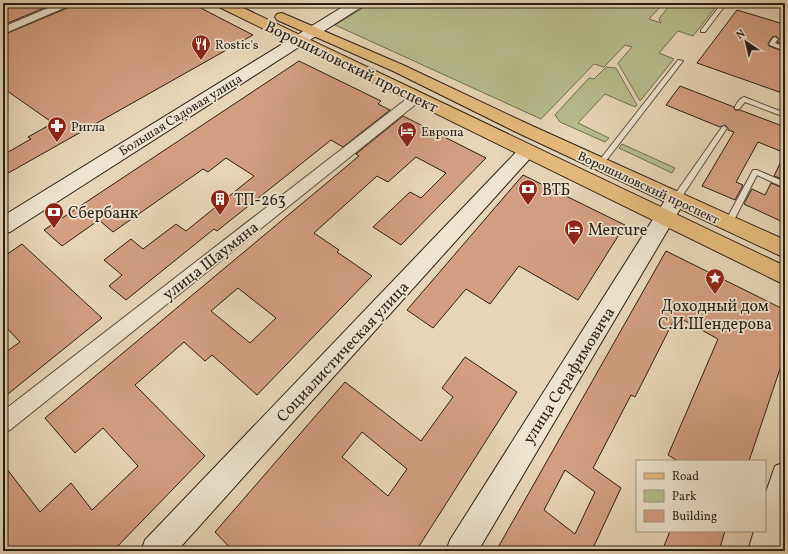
<svg xmlns="http://www.w3.org/2000/svg" width="788" height="554" viewBox="0 0 788 554" font-family="Vollkorn,serif">
	<style>
		.green { fill: #b7bd8e; stroke: #706e52 }
		.building { fill: #d39e82; stroke: #281e15; fill-rule: evenodd }
		.lines { fill: none; stroke-linecap: round; stroke-linejoin: round }
		.lane-casing { stroke: #584c3e; stroke-width: 2 }
		.street-casing { stroke: #584c3e; stroke-width: 2 }
		.secondary-casing { stroke: #281e15; stroke-width: 2 }
		.primary-casing { stroke: #281e15; stroke-width: 2 }
		.lane { fill: #f0e4d0; fill-rule: evenodd }
		.street { fill: #f0e4d0; fill-rule: evenodd }
		.secondary { fill: #f0e4d0; fill-rule: evenodd }
		.primary { fill: #e4ba7c; fill-rule: evenodd }
		.labels { text-anchor: middle; stroke-width: 3.5; stroke-linejoin: round; paint-order: stroke }
		.far-poi-label { font-size: 13px; fill: #281e15; stroke: #f0e4d0; text-anchor: start }
		.far-street-label { font-size: 13px; fill: #281e15; stroke: #f0e4d0 }
		.street-label { font-size: 16px; fill: #281e15; stroke: #f0e4d0 }
		.poi-label { font-size: 16px; fill: #281e15; stroke: #f0e4d0; text-anchor: start }
	</style>
	<rect width="100%" height="100%" fill="#e8d5b7"/>
	<filter id="stains"><feTurbulence type="fractalNoise" baseFrequency=".005" numOctaves="4"/><feColorMatrix values="0 0 0 0 .2 0 0 0 0 .09 0 0 0 0 .02 0 0 0 .5 -.17"/></filter>
	<radialGradient id="worn" r=".72"><stop offset=".6" stop-color="#630" stop-opacity="0"/><stop offset="1" stop-color="#630" stop-opacity=".3"/></radialGradient>
	<g class="green">
		<path d="M 371,3 L 660,3 L 663,4 L 649,19 L 661,23 L 659,19 L 671,3 L 719,3 L 693,36 L 678,31 L 659,53 L 674,59 L 640,101 L 618,63 L 632,47 L 625,45 L 604,67 L 594,64 L 541,119 L 335,25 Z"/>
		<path d="M 606,67 L 616,68 L 637,105 L 635,107 L 605,94 L 578,123 L 609,138 L 605,142 L 560,122 L 555,115 L 589,78 L 594,79 Z"/>
		<path d="M 622,144 L 675,168 L 672,173 L 619,148 Z"/>
	</g>
	<g class="building">
		<path d="M 18,3 L 45,3 L 49,6 L 3,25 L 3,9 Z"/>
		<path d="M 76,3 L 191,3 L 253,35 L 3,176 L 3,155 L 31,139 L 28,137 L 53,123 L 3,88 L 3,35 L 72,6 Z"/>
		<path d="M 737,10 L 780,23 L 781,26 L 785,26 L 785,45 L 777,42 L 779,39 L 776,36 L 772,37 L 768,44 L 769,46 L 785,52 L 785,94 L 697,63 Z"/>
		<path d="M 299,61 L 381,101 L 378,104 L 390,110 L 343,147 L 331,140 L 217,231 L 214,229 L 126,300 L 109,286 L 122,275 L 104,260 L 131,239 L 143,249 L 176,224 L 186,231 L 254,176 L 226,158 L 208,172 L 203,169 L 113,232 L 99,220 L 62,246 L 44,230 Z"/>
		<path d="M 680,86 L 734,107 L 735,110 L 740,110 L 785,127 L 785,180 L 774,176 L 785,153 L 758,142 L 736,182 L 743,185 L 735,200 L 702,186 L 734,132 L 728,130 L 728,128 L 725,125 L 720,127 L 666,105 Z"/>
		<path d="M 403,116 L 486,158 L 401,245 L 373,227 L 410,192 L 421,198 L 446,173 L 416,157 L 388,182 L 377,176 L 314,233 L 339,250 L 337,252 L 372,276 L 257,395 L 212,355 L 205,361 L 184,342 L 135,385 L 205,456 L 113,551 L 3,551 L 3,464 L 40,512 L 71,483 L 92,510 L 138,466 L 103,428 L 75,453 L 45,418 L 359,156 L 356,154 ZM 238,288 L 276,318 L 250,343 L 211,311 Z"/>
		<path d="M 523,175 L 625,225 L 578,300 L 519,266 L 490,304 L 466,289 L 433,328 L 407,310 Z"/>
		<path d="M 771,183 L 785,189 L 785,223 L 744,204 L 752,189 L 765,195 Z"/>
		<path d="M 22,244 L 102,318 L 3,398 L 3,354 L 20,342 L 3,324 L 3,257 Z"/>
		<path d="M 666,251 L 785,310 L 785,354 L 749,461 L 678,461 L 668,455 L 718,339 L 676,316 L 635,397 L 631,395 L 593,468 L 621,488 L 593,548 L 597,551 L 496,551 ZM 565,470 L 595,492 L 575,534 L 544,510 Z"/>
		<path d="M 465,357 L 517,392 L 416,551 L 233,551 L 215,532 L 345,382 L 421,441 L 453,397 L 442,388 ZM 362,432 L 407,469 L 388,496 L 342,457 Z"/>
		<path d="M 670,531 L 725,531 L 719,551 L 662,551 Z"/>
	</g>
	<g class="lines">
		<defs>
			<g id="lane">
				<path d="M 722,3 L 727,3 L 705,32 L 701,32 L 701,30 Z"/>
				<path d="M 785,20 L 785,25 L 782,25 L 782,22 Z"/>
				<path d="M 775,37 L 778,39 L 775,43 L 785,47 L 785,51 L 770,45 L 769,44 L 773,38 Z"/>
				<path d="M 678,60 L 683,61 L 602,166 L 598,166 L 598,162 Z"/>
				<path d="M 744,97 L 785,113 L 785,117 L 745,102 L 739,109 L 735,109 C 734,106 740,98 744,97 Z"/>
				<path d="M 724,126 L 727,128 L 679,201 L 673,201 L 672,199 L 673,197 L 722,127 Z"/>
				<path d="M 753,170 L 757,170 L 785,182 L 785,188 L 757,175 L 731,226 L 725,226 L 724,224 Z"/>
			</g>
			<g id="street">
				<path d="M 60,3 L 73,3 L 71,5 L 3,34 L 3,27 Z"/>
				<path d="M 417,93 L 421,94 L 423,97 L 421,100 L 10,430 L 3,433 L 3,411 L 413,94 Z"/>
			</g>
			<g id="secondary">
				<path d="M 349,3 L 365,3 L 363,6 L 10,232 L 3,234 L 3,216 Z"/>
				<path d="M 527,145 L 533,147 L 536,151 L 533,155 L 177,551 L 141,551 L 145,540 L 521,147 Z"/>
				<path d="M 676,192 L 683,194 L 686,199 L 478,551 L 446,551 L 450,540 L 669,194 Z"/>
				<path d="M 785,462 L 785,527 L 778,551 L 748,551 L 754,531 L 765,531 L 765,495 L 775,466 Z"/>
			</g>
			<g id="primary">
				<path d="M 215,3 L 233,3 L 785,266 L 785,285 L 217,6 Z"/>
				<path d="M 282,13 L 403,65 L 528,124 L 785,240 L 785,258 L 516,132 L 393,71 L 277,20 L 275,17 L 277,14 Z"/>
			</g>
		</defs>
		<use href="#lane" class="lane-casing"/>
		<use href="#street" class="street-casing"/>
		<use href="#secondary" class="secondary-casing"/>
		<use href="#primary" class="primary-casing"/>
		<use href="#lane" class="lane"/>
		<use href="#street" class="street"/>
		<use href="#secondary" class="secondary"/>
		<use href="#primary" class="primary"/>
	</g>
	<defs>
		<symbol id="restaurant-pin" viewBox="-11 -11 22 30"><path d="M0 17L-7.5 6A9.5 9.5 0 1 1 7.5 6Z" fill="#8f2418" stroke="#f0e4d0"/><path d="M-5-6h1v4h1v-4h1v4h1v-4h1v5L-1.5 .5V6h-2V.5L-5-1ZM5-6V6H3V1.5H1.5Q1.5-4 5-6Z" fill="#fff"/></symbol>
		<symbol id="pharmacy-pin" viewBox="-11 -11 22 30"><path d="M0 17L-7.5 6A9.5 9.5 0 1 1 7.5 6Z" fill="#8f2418" stroke="#f0e4d0"/><path d="M-2-6h4v4h4v4h-4v4h-4v-4h-4v-4h4Z" fill="#fff"/></symbol>
		<symbol id="hotel-pin" viewBox="-11 -11 22 30"><path d="M0 17L-7.5 6A9.5 9.5 0 1 1 7.5 6Z" fill="#8f2418" stroke="#f0e4d0"/><path d="M-6-4.5h1.5V1H6V5H4.5V3h-9V5H-6ZM-4 0a1.8 1.8 0 1 1 3.6 0ZM.5 0V-2.5h3Q6-2.5 6 0Z" fill="#fff"/></symbol>
		<symbol id="bank-pin" viewBox="-11 -11 22 30"><path d="M0 17L-7.5 6A9.5 9.5 0 1 1 7.5 6Z" fill="#8f2418" stroke="#f0e4d0"/><path d="M-6-4H6V4H-6ZM0-2.3a2.3 2.3 0 1 0 0 4.6a2.3 2.3 0 1 0 0-4.6Z" fill="#fff"/></symbol>
		<symbol id="building-pin" viewBox="-11 -11 22 30"><path d="M0 17L-7.5 6A9.5 9.5 0 1 1 7.5 6Z" fill="#8f2418" stroke="#f0e4d0"/><path d="M-4-6H4V6H1V3H-1V6H-4ZM-2.5-4.3h1.7v1.8h-1.7ZM.8-4.3h1.7v1.8H.8ZM-2.5-1h1.7V.8h-1.7ZM.8-1h1.7V.8H.8Z" fill="#fff"/></symbol>
		<symbol id="sight-pin" viewBox="-11 -11 22 30"><path d="M0 17L-7.5 6A9.5 9.5 0 1 1 7.5 6Z" fill="#8f2418" stroke="#f0e4d0"/><path d="M0-6L1.8-2.2L6-1.7L2.9 1.2L3.7 5.4L0 3.3L-3.7 5.4L-2.9 1.2L-6-1.7L-1.8-2.2Z" fill="#fff"/></symbol>
	</defs>
	<g fill-rule="evenodd">
		<use href="#restaurant-pin" x="190" y="33" width="22" height="30"/>
		<use href="#pharmacy-pin" x="46" y="115" width="22" height="30"/>
		<use href="#hotel-pin" x="396" y="120" width="22" height="30"/>
		<use href="#bank-pin" x="517" y="178" width="22" height="30"/>
		<use href="#building-pin" x="209" y="188" width="22" height="30"/>
		<use href="#bank-pin" x="43" y="201" width="22" height="30"/>
		<use href="#hotel-pin" x="563" y="218" width="22" height="30"/>
		<use href="#sight-pin" x="704" y="267" width="22" height="30"/>
	</g>
	<g class="labels">
		<g class="far-poi-label">
			<text x="215" y="49">Rostic's</text>
			<text x="71" y="131">Ригла</text>
			<text x="421" y="136">Европа</text>
		</g>
		<g class="far-street-label">
			<text transform="translate(180 114) rotate(-32)" y="5">Большая Садовая улица</text>
			<text transform="translate(649 187) rotate(25)" y="5">Ворошиловский проспект</text>
		</g>
		<g class="street-label">
			<text transform="translate(352 66) rotate(26)" y="6">Ворошиловский проспект</text>
			<text transform="translate(210 260) rotate(-38)" y="6">улица Шаумяна</text>
			<text transform="translate(342 351) rotate(-47)" y="6">Социалистическая улица</text>
			<text transform="translate(568 375) rotate(-58)" y="6">улица Серафимовича</text>
		</g>
		<g class="poi-label">
			<text x="542" y="195">ВТБ</text>
			<text x="234" y="205">ТП-263</text>
			<text x="68" y="218">Сбербанк</text>
			<text x="588" y="235">Mercure</text>
			<text x="715" y="311" text-anchor="middle">Доходный дом<tspan x="715" dy="18">С.И.Шендерова</tspan></text>
		</g>
	</g>
	<rect width="788" height="554" fill="none" stroke="#e8d5b7" stroke-width="16"/>
	<rect x="4" y="4" width="780" height="546" fill="none" stroke="#281e15" stroke-width="2"/>
	<rect x="8" y="8" width="772" height="538" fill="none" stroke="#281e15"/>
	<rect x="636" y="460" width="130" height="72" fill="#f0e4d0" stroke="#a09585"/>
	<rect x="644" y="473" width="20" height="6" fill="#e4ba7c" stroke="#a09585"/>
	<text x="672" y="480" font-size="12" fill="#281e15">Road</text>
	<rect x="644" y="490" width="20" height="12" fill="#b7bd8e" stroke="#a09585"/>
	<text x="672" y="500" font-size="12" fill="#281e15">Park</text>
	<rect x="644" y="510" width="20" height="12" fill="#d39e82" stroke="#a09585"/>
	<text x="672" y="520" font-size="12" fill="#281e15">Building</text>
	<g transform="translate(746 42) rotate(325)" stroke="#f0e4d0" stroke-width="3" paint-order="stroke">
	<path d="M0-3L7 15L0 10L-7 15Z" fill="#281e15"/>
	<text y="-6" font-size="11" font-weight="bold" text-anchor="middle" fill="#281e15">N</text>
	</g>
	<rect width="100%" height="100%" filter="url(#stains)"/>
	<rect width="100%" height="100%" fill="url(#worn)"/>
</svg>
